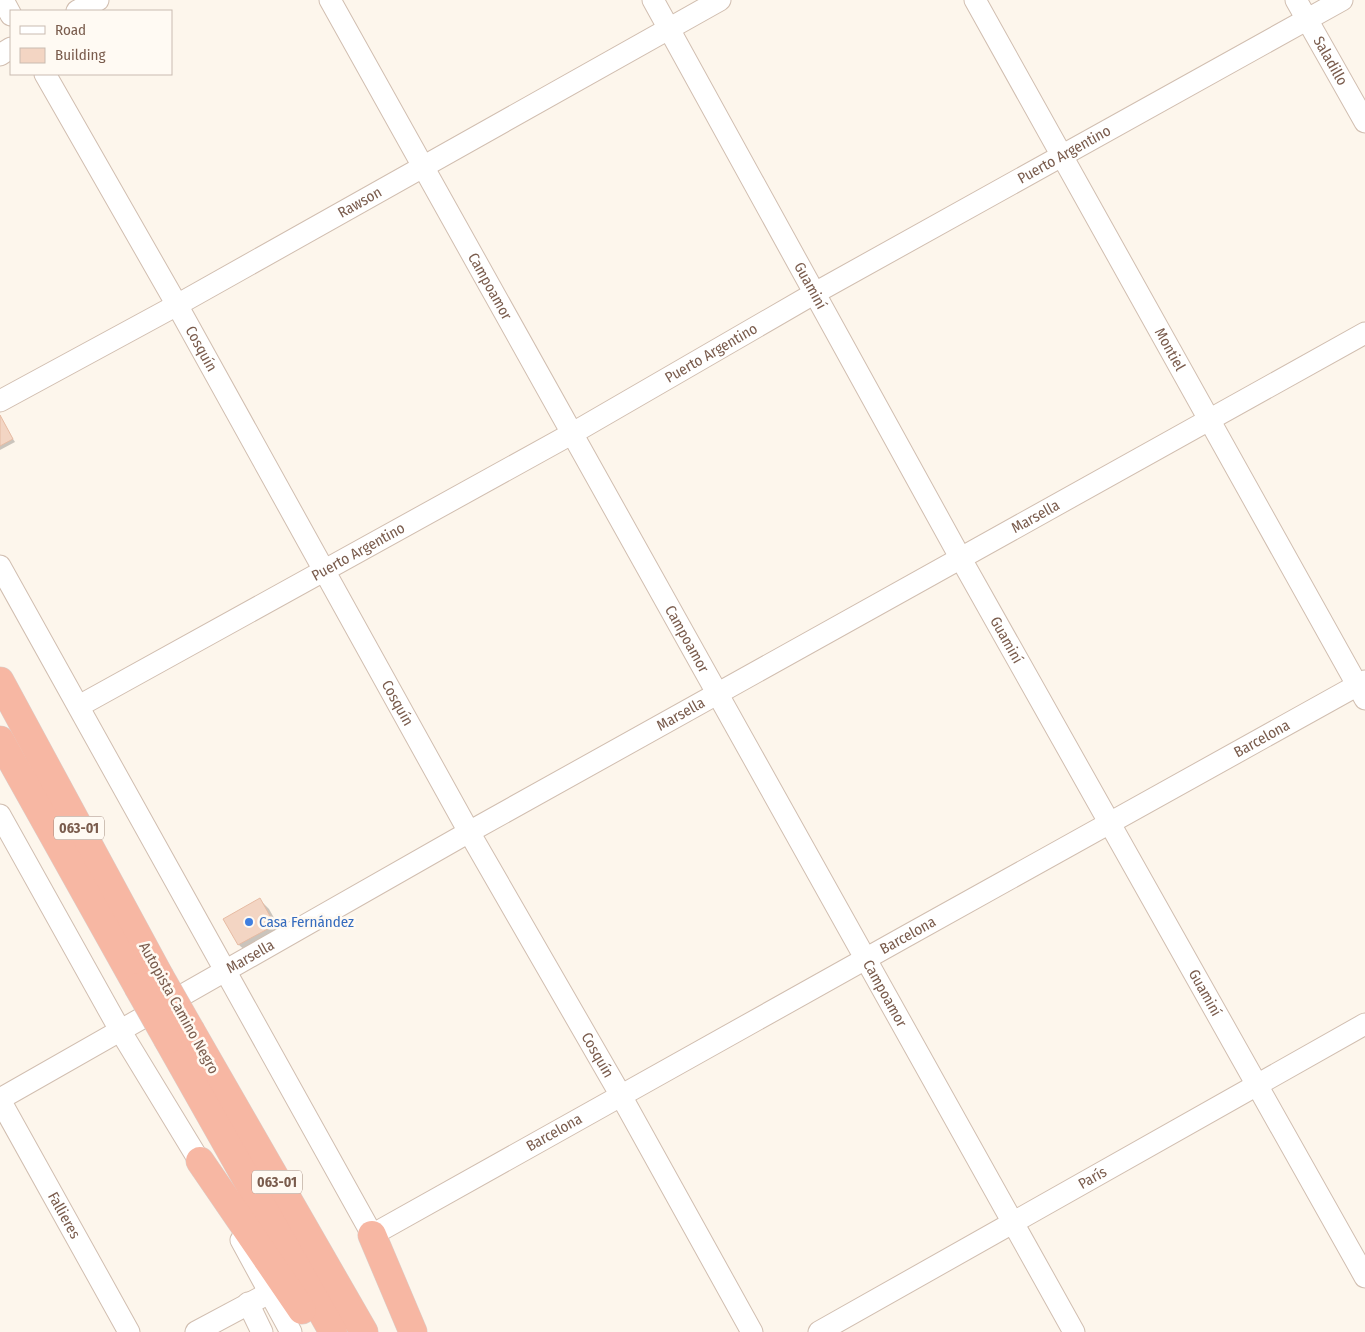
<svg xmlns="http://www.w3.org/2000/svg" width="1365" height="1332" viewBox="0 0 1365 1332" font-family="'Fira Sans Condensed',sans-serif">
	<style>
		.shadow { fill: #0003 }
		.building { fill: #f3d5c3; stroke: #e6bba3 }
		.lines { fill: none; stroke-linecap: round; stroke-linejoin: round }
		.minor-casing { stroke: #d1beb0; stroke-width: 23 }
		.highway-casing { stroke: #dad1cd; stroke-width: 29 }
		.minor { stroke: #fff; stroke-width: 21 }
		.highway { stroke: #f7b7a3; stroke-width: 28 }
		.highway-bridge-casing { stroke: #dad1cd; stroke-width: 29; stroke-linecap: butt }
		.highway-bridge { stroke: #f7b7a3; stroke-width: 28 }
		.shop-dot { fill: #3f7fe0; stroke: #fffaf3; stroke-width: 2 }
		.labels { text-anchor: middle; stroke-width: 5; stroke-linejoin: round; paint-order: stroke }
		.shield { fill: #fffaf3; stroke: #a28b7f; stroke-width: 1 }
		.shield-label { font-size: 14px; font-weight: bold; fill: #7a5c4d }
		.street-label { font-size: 15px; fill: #7a5c4d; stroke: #fffaf3 }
		.shop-label { font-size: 15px; fill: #366cbe; stroke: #fffaf3; text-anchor: start }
	</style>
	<rect width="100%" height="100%" fill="#fdf6ec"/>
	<g class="shadow">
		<path d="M 4,425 L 15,442 L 0,450 L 0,427 Z"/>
		<path d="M 260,900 L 269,909 L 283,934 L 248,953 L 239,945 L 225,919 Z"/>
	</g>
	<g class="building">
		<path d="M 0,415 L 13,439 L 0,446 Z"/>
		<path d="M 260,898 L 275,925 L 238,945 L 223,919 Z"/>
	</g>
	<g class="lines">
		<defs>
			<g id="minor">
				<path d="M 3,0 L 11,15"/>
				<path id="s1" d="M 330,0 L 1074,1332"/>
				<path id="s2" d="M 653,0 L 961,559 L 1365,1277"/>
				<path id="s3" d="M 975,0 L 1365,699"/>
				<path id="s4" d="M 1296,0 L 1365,122"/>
				<path d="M 77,11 L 98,0"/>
				<path d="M 0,55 L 11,48"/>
				<path id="s5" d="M 45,74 L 177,305 L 469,832 L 620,1094 L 752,1332"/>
				<path id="s6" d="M 0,401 L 177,305 L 720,0"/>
				<path d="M 0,566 L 379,1247"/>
				<path id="s7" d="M 79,706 L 573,433 L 815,293 L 1342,0"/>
				<path d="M 0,815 L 121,1032 L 208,1175"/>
				<path id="s8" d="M 0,1099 L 469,832 L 1365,333"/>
				<path id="s9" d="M 0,1100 L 129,1332"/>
				<path id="s10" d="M 372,1235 C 702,1048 1034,866 1365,681"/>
				<path d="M 241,1240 L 291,1332"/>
				<path d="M 248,1303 L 262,1332"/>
				<path d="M 196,1332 L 269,1293"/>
				<path id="s11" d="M 819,1332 L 1365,1024"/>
			</g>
			<g id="highway">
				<path d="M 0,681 L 159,975"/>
				<path d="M 0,740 L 138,987"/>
				<path d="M 191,1031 L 364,1332"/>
				<path d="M 168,1040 L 333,1332"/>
				<path d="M 200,1161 L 302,1310"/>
				<path d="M 372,1235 L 413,1332"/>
			</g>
		</defs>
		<use href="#minor" class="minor-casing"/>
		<use href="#highway" class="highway-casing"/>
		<use href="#minor" class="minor"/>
		<use href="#highway" class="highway"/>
		<defs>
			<g id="highway-bridge">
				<path d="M 159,975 L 191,1031"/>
				<path d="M 138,987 L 168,1040"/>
			</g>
		</defs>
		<use href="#highway-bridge" class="highway-bridge-casing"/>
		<use href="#highway-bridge" class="highway-bridge"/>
	</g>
	<circle class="shop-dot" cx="249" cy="922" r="5"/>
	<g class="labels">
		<g class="shield">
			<rect x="54" y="816.5" width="50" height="23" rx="4"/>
			<rect x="252" y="1170.5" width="50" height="23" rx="4"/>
		</g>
		<g class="shield-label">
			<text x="79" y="833">063-01</text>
			<text x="277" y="1187">063-01</text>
		</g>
		<g class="street-label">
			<text dy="5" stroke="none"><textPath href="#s4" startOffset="70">Saladillo</textPath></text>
			<text dy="5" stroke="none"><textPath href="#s7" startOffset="1129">Puerto Argentino</textPath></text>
			<text dy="5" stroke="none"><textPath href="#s6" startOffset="411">Rawson</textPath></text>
			<text dy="5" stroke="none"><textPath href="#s2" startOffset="326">Guaminí</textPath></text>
			<text dy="5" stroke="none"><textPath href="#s1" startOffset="328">Campoamor</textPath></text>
			<text dy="5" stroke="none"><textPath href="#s5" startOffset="316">Cosquín</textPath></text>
			<text dy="5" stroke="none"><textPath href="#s3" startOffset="400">Montiel</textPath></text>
			<text dy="5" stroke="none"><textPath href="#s7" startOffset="724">Puerto Argentino</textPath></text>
			<text dy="5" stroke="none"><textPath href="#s8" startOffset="1188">Marsella</textPath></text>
			<text dy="5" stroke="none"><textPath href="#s7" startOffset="319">Puerto Argentino</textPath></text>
			<text dy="5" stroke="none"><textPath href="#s1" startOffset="732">Campoamor</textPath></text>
			<text dy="5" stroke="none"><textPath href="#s2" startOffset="731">Guaminí</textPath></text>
			<text dy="5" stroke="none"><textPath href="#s5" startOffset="721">Cosquín</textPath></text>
			<text dy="5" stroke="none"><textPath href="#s8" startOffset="782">Marsella</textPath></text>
			<text dy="5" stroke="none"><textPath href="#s10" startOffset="1019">Barcelona</textPath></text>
			<text dy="5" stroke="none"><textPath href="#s10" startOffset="614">Barcelona</textPath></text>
			<text dy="5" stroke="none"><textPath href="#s8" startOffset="288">Marsella</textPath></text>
			<text dy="5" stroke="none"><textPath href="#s2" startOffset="1136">Guaminí</textPath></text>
			<text dy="5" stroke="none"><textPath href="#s1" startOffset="1138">Campoamor</textPath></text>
			<text transform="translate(179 1008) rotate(61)" y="5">Autopista Camino Negro</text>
			<text dy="5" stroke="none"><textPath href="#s5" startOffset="1126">Cosquín</textPath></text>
			<text dy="5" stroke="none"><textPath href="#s10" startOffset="209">Barcelona</textPath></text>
			<text dy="5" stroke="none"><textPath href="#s11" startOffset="314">París</textPath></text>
			<text dy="5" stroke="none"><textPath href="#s9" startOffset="132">Fallieres</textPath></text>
		</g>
		<g class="shop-label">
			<text x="259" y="927">Casa Fernández</text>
		</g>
	</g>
	<rect x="10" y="10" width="162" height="65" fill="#fffaf3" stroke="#cabbb1"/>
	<rect x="20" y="26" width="25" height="8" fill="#ffffff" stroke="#cabbb1"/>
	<text x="55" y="35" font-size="15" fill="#7a5c4d">Road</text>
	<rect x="20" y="48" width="25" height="15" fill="#f3d5c3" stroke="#cabbb1"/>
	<text x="55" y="60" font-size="15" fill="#7a5c4d">Building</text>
</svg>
